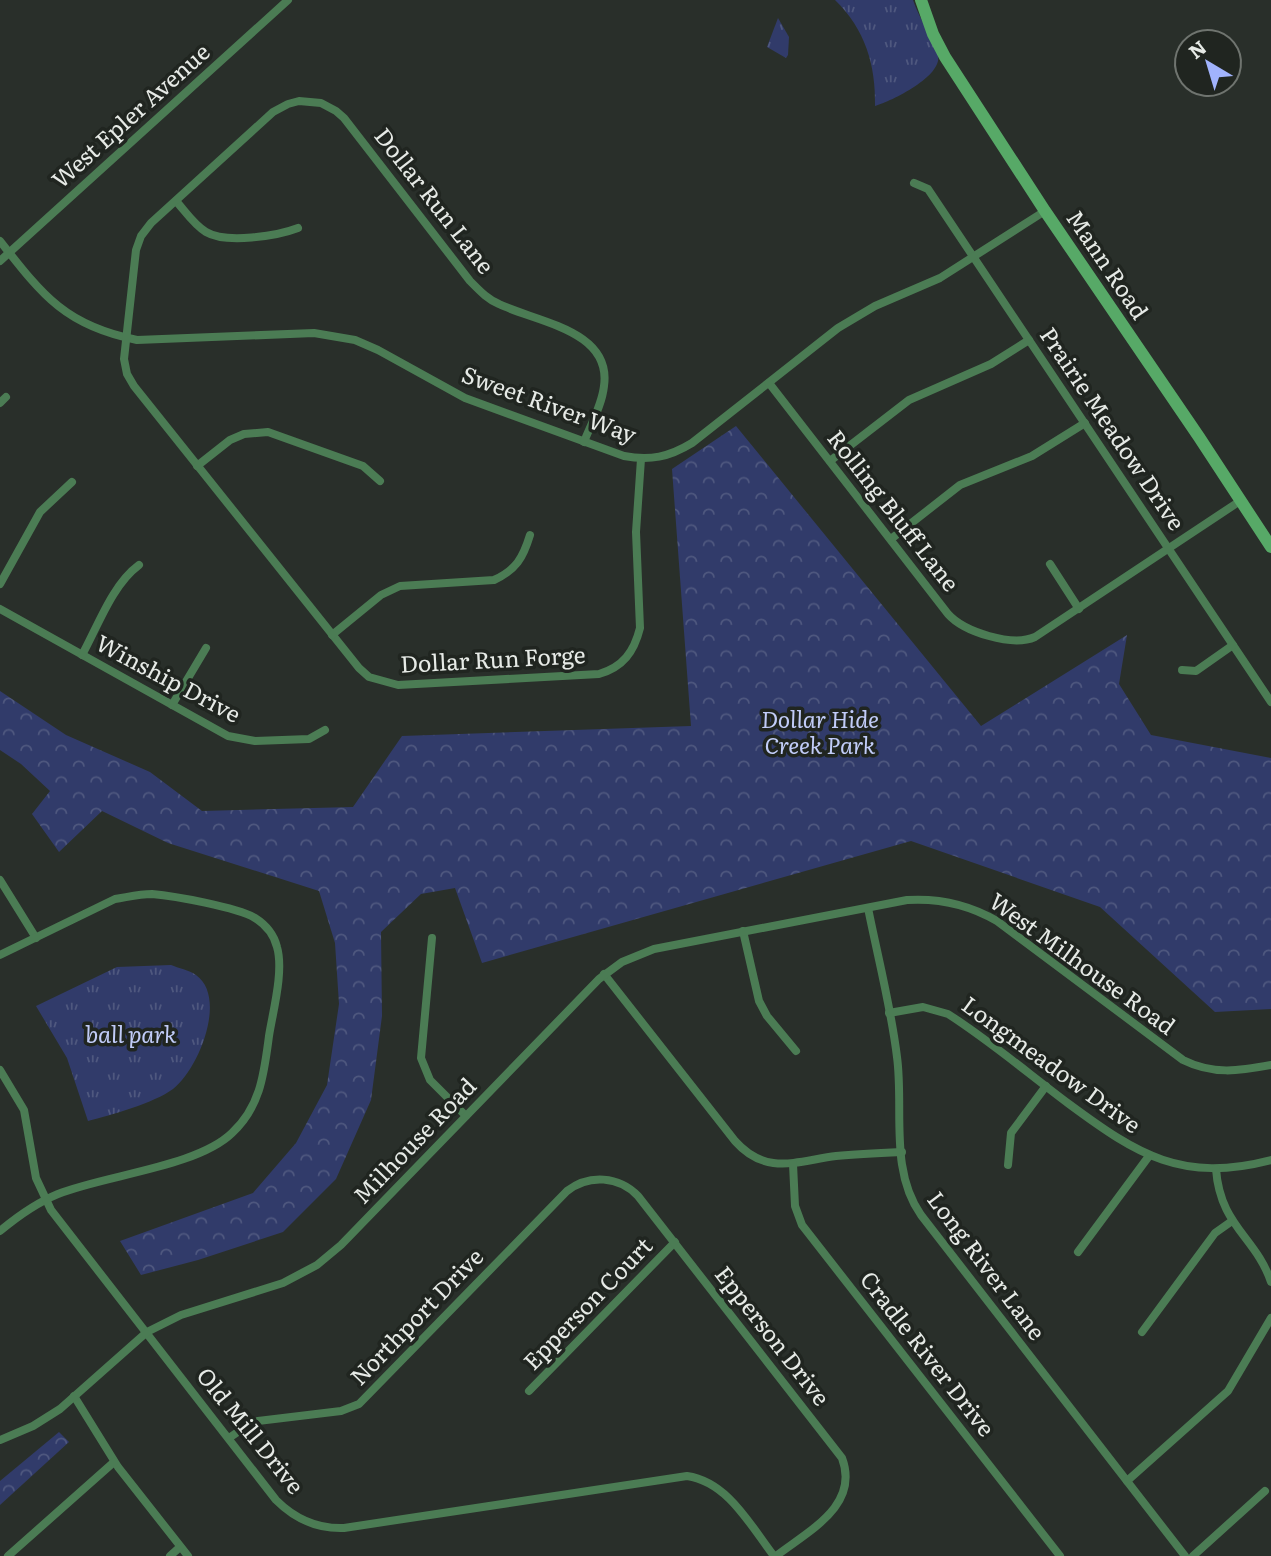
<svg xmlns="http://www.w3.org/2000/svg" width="1271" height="1556" viewBox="0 0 1271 1556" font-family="Literata,serif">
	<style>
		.grass { fill: url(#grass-tufts) }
		.forest { fill: url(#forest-crowns) }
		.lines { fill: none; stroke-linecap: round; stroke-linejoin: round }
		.minor { stroke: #4b7c54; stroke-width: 8 }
		.secondary { stroke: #57a967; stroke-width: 12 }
		.labels { text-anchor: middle; stroke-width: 7; stroke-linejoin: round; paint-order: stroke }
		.street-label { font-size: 23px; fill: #e6eae6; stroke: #202520 }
		.park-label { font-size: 23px; font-style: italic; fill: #c1ccf8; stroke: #202520 }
	</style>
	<defs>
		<pattern id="grass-tufts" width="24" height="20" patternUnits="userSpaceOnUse" patternTransform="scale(1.75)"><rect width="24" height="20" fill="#313b6a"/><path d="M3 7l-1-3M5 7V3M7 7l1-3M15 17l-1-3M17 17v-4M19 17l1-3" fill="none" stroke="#4f587f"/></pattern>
		<pattern id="forest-crowns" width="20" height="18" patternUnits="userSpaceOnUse" patternTransform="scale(1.75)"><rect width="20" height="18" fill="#313b6a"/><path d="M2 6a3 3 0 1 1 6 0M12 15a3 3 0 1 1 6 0" fill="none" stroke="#4f587f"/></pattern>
	</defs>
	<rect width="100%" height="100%" fill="#292f2a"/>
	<g class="grass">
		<path d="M 835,0 L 913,0 C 919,19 933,37 938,55 C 943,76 892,101 875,106 C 876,65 865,29 835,0 Z"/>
		<path d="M 778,18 L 789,37 L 788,55 L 786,58 L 767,47 Z"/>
		<path d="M 171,965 C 178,968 189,970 196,975 C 228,998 198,1070 173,1089 C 154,1103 111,1115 88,1121 L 67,1058 L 36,1006 L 117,967 Z"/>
	</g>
	<g class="forest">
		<path d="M 736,426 L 981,726 L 1127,635 L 1119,684 L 1151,735 L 1271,758 L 1271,1009 L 1215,1012 L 1100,907 L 911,841 L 482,963 L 455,888 L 421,894 L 381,932 L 382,1016 L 371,1100 L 336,1179 L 283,1232 L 198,1260 L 141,1275 L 120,1241 L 253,1193 L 296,1143 L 327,1085 L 339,1004 L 335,943 L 319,891 L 168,843 L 102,811 L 59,852 L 32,814 L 50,791 L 21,764 L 0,750 L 0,691 L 66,735 L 150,772 L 202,811 L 353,807 L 402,736 L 691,726 L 672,469 Z"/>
		<path d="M 59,1432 L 69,1442 L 0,1505 L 0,1481 Z"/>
	</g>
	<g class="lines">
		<g class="minor">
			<path d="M 914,183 L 928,189 L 1271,702"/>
			<path d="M 176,201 C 185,211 194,225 206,232 C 226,244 277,236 298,228"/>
			<path d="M 0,241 C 43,296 66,326 137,340 L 314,333 L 355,340 L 378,350 L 465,398 L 624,456 C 650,461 669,457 692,443 L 838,328 L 875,306 L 940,278 L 1045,211"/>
			<path d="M 0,261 L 288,0"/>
			<path d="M 769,383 L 948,614 C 964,632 1012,647 1035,637 L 1240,501"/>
			<path d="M 0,403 L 6,397"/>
			<path d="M 584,442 C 591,424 602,405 604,386 C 612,330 536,322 499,304 C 487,299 479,290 470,281 L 344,118 L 336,111 L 321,103 L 299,101 L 288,104 L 273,112 L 151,223 L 141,236 L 136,250 L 124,359 L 127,374 L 134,386 L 359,668 L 369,677 L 398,685 L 599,674 C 623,667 634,652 640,628 L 636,532 L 641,459"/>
			<path d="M 830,461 L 909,400 L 991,364 L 1029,340"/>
			<path d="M 197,466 L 230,440 L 244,434 L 268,432 L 363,466 L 380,481"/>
			<path d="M 891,539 L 960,485 L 1032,456 L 1085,423"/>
			<path d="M 1050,564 L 1079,609"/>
			<path d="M 0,584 L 40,512 L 72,482"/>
			<path d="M 0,609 L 228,736 L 255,741 L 309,739 L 325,730"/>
			<path d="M 332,635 L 381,595 L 400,586 L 494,580 C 516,570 523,558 530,535"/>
			<path d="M 82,655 C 98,626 112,585 139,565"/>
			<path d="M 1182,670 L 1196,671 L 1233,645"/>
			<path d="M 172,705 L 206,648"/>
			<path d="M 0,880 L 36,938"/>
			<path d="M 868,908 C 878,958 891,1007 897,1057 C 904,1108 889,1170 921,1215 L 1185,1556"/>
			<path d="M 743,931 L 759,1001 L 767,1016 L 796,1051"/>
			<path d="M 432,938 L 421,1058 L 430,1080 L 466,1116"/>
			<path d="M 0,955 L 115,899 C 128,897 139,894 152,894 C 174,896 237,907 255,918 C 266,925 274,935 277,947 C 284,971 273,1011 269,1036 C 264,1073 261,1106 232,1133 C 197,1167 105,1175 58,1194 C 36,1203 18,1216 0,1231"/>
			<path d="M 604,974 L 735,1141 C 766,1176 797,1161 836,1156 C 858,1154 880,1153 902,1152"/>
			<path d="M 889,1013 L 923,1007 L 948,1014 C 990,1041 1029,1074 1069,1104 C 1138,1155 1182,1183 1271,1160"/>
			<path d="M 0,1070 L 24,1110 L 36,1178 L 51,1210 L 276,1500 C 295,1519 317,1529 344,1528 L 687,1476 C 728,1482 750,1525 774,1556"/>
			<path d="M 793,1164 L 795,1206 L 802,1225 L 1060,1556"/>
			<path d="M 1008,1165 L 1011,1133 L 1046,1086"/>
			<path d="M 1216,1169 C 1220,1226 1256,1237 1271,1282"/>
			<path d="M 1078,1252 L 1149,1156"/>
			<path d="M 1142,1332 L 1215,1233 L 1232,1221"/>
			<path d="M 529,1391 L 675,1242"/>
			<path d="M 74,1396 L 118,1467 L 188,1556"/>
			<path d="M 229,1438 L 245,1427 L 258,1421 L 341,1411 L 359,1404 L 567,1191 C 589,1174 619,1176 638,1196 L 842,1458 C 860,1506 808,1531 776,1556"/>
			<path d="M 0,1440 L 33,1426 L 60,1409 L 147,1332 L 181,1315 L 283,1283 L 317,1265 L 341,1245 L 599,979 L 622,962 L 654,949 L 907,900 C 939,898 968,904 997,921 L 1183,1060 C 1213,1075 1239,1071 1271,1065"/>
			<path d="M 1127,1481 L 1228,1391 L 1271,1318"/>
			<path d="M 8,1556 L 114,1462"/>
			<path d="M 170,1556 L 180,1547"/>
			<path d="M 1193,1556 L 1265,1491"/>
		</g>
		<path class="secondary" d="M 921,0 L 933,34 L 945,57 L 1045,211 L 1199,437 L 1271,547"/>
	</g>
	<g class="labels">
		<g class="street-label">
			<text transform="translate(131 116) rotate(-42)" y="8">West Epler Avenue</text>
			<text transform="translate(434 201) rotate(52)" y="8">Dollar Run Lane</text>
			<text transform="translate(1107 265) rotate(56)" y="8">Mann Road</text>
			<text transform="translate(549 405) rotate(20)" y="8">Sweet River Way</text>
			<text transform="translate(1112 429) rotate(56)" y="8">Prairie Meadow Drive</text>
			<text transform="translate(893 511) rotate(52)" y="8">Rolling Bluff Lane</text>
			<text transform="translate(493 660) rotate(-3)" y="8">Dollar Run Forge</text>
			<text transform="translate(168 679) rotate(28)" y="8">Winship Drive</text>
			<text transform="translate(1082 964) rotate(36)" y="8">West Milhouse Road</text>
			<text transform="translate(1051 1065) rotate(36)" y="8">Longmeadow Drive</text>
			<text transform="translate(415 1141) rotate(-46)" y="8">Milhouse Road</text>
			<text transform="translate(986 1266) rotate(53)" y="8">Long River Lane</text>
			<text transform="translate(588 1304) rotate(-46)" y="8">Epperson Court</text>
			<text transform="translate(417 1317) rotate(-46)" y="8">Northport Drive</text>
			<text transform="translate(772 1336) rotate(52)" y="8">Epperson Drive</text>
			<text transform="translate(927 1354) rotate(52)" y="8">Cradle River Drive</text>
			<text transform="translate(250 1431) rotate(51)" y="8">Old Mill Drive</text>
		</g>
		<g class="park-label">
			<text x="820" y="728">Dollar Hide<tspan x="820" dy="26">Creek Park</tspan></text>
			<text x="131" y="1043">ball park</text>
		</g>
	</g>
	<g transform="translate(1208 63) rotate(322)"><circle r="33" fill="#202520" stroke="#6f746f" stroke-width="2"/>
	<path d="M0-5L12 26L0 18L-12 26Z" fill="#a1b3fd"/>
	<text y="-10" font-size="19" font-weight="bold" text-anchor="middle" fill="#e6eae6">N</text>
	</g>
</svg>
